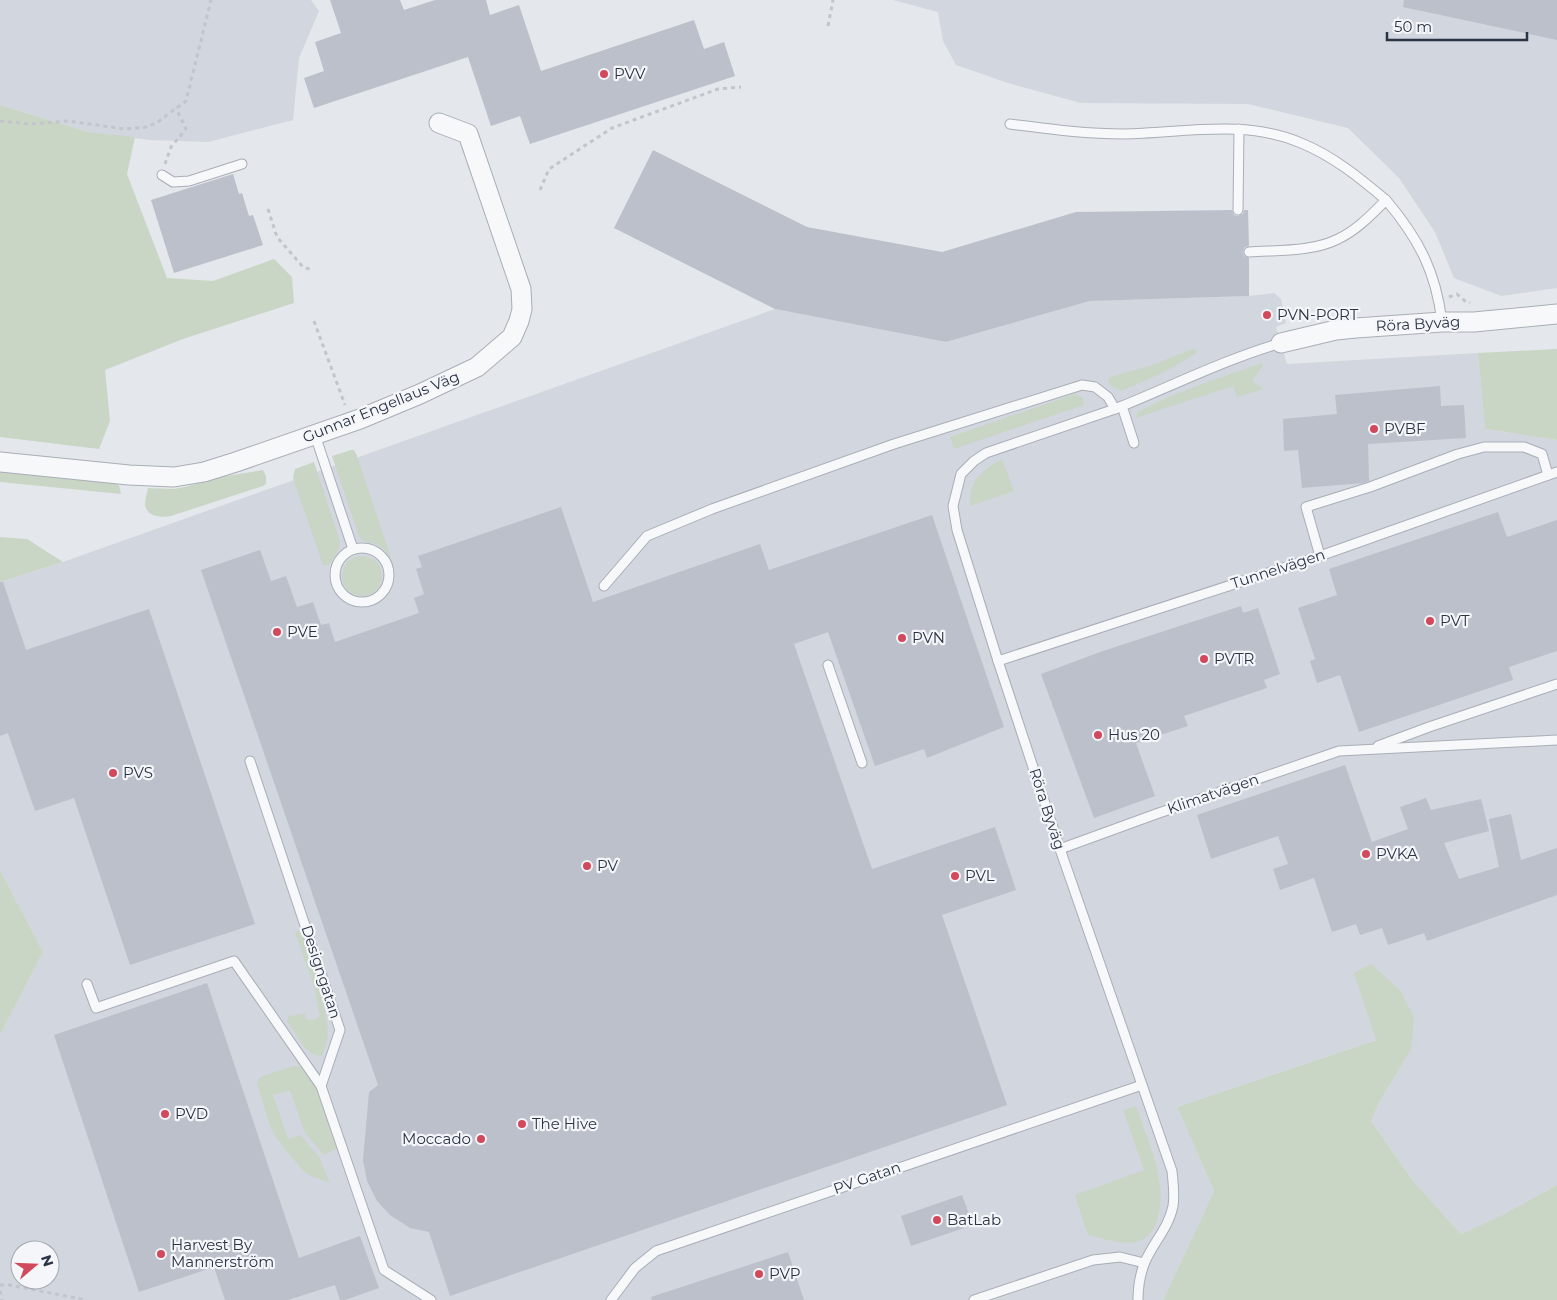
<svg xmlns="http://www.w3.org/2000/svg" width="1557" height="1300" viewBox="0 0 1557 1300" font-family="Montserrat,sans-serif">
	<style>
		.built { fill: #d2d6de; fill-rule: evenodd }
		.green { fill: #c9d6c5 }
		.building { fill: #bbc0ca }
		.lines { fill: none; stroke-linecap: round; stroke-linejoin: round }
		.service-casing { stroke: #a9aeb7; stroke-width: 11 }
		.minor-casing { stroke: #a9aeb7; stroke-width: 21 }
		.path { stroke: #c2c5cb; stroke-width: 3; stroke-dasharray: 4 4; stroke-linecap: butt }
		.service { stroke: #f7f8fa; stroke-width: 9 }
		.minor { stroke: #f7f8fa; stroke-width: 19 }
		.poi-dot { fill: #d1495b; stroke: #f4f6f9; stroke-width: 2 }
		.labels { text-anchor: middle; stroke-width: 4.5; stroke-linejoin: round; paint-order: stroke }
		.poi-label { font-size: 15px; fill: #2b3445; stroke: #f4f6f9; text-anchor: start }
		.street-label { font-size: 15px; fill: #2b3445; stroke: #f4f6f9 }
	</style>
	<rect width="100%" height="100%" fill="#e4e7ec"/>
	<g class="built">
		<path d="M 0,0 L 311,0 L 319,11 L 299,58 L 293,120 L 208,142 L 150,140 L 88,132 L 0,105 Z"/>
		<path d="M 893,0 L 1557,0 L 1557,288 L 1501,296 L 1454,278 L 1435,232 L 1399,178 L 1348,128 L 1248,104 L 1081,103 L 1008,83 L 956,65 L 943,41 L 938,12 Z"/>
		<path d="M 1274,293 L 1281,299 L 1286,323 L 1276,327 L 1287,364 L 1478,353 L 1485,429 L 1557,440 L 1557,1185 L 1502,1215 L 1461,1234 L 1414,1182 L 1371,1121 L 1380,1101 L 1411,1050 L 1355,973 L 1376,1040 L 1177,1107 L 1214,1191 L 1163,1300 L 0,1300 L 0,1035 L 43,952 L 0,870 L 0,582 L 63,562 L 775,309 L 946,342 L 1090,301 L 1249,296 ZM 20,1250 L 50,1250 L 50,1280 L 20,1280 Z"/>
	</g>
	<g class="green">
		<path d="M 0,105 L 88,132 L 135,137 L 127,174 L 167,278 L 213,281 L 274,259 L 292,277 L 294,303 L 183,339 L 105,370 L 110,421 L 99,449 L 0,437 Z"/>
		<path d="M 1192,349 L 1196,349 L 1196,353 C 1173,369 1147,380 1121,391 L 1110,385 L 1108,382 L 1108,379 L 1113,376 L 1150,366 Z"/>
		<path d="M 1557,349 L 1557,440 L 1485,429 L 1478,353 Z"/>
		<path d="M 1262,363 L 1263,365 L 1252,381 L 1263,389 L 1237,397 L 1233,386 L 1136,418 L 1138,412 C 1177,391 1220,378 1262,363 Z"/>
		<path d="M 1075,394 L 1083,398 L 1084,405 L 954,449 L 950,437 Z"/>
		<path d="M 351,450 L 354,450 L 357,456 L 394,567 C 390,558 387,549 377,545 C 369,542 364,543 359,536 L 332,456 Z"/>
		<path d="M 1002,459 L 1014,491 L 971,506 C 966,483 984,468 1002,459 Z"/>
		<path d="M 314,462 L 340,542 L 337,552 L 329,565 L 323,565 L 293,478 L 295,469 Z"/>
		<path d="M 263,470 L 266,476 L 266,484 L 263,486 L 171,516 C 162,518 146,517 145,504 C 145,499 147,493 148,488 L 174,489 L 185,487 L 220,477 Z"/>
		<path d="M 0,472 L 112,483 L 119,485 L 121,494 L 0,482 Z"/>
		<path d="M 0,537 L 27,539 L 63,562 L 0,582 Z"/>
		<circle cx="362" cy="576" r="20"/>
		<path d="M 0,870 L 43,952 L 0,1035 Z"/>
		<path d="M 302,930 L 322,989 C 322,1014 335,1028 322,1055 C 308,1060 295,1032 287,1021 L 289,1016 L 308,1013 L 305,1015 L 306,1019 C 311,1021 316,1020 320,1016 L 314,986 L 295,932 Z"/>
		<path d="M 1371,964 L 1400,990 L 1414,1017 L 1411,1050 L 1380,1101 L 1371,1121 L 1414,1182 L 1461,1234 L 1502,1215 L 1557,1185 L 1557,1300 L 1163,1300 L 1214,1191 L 1177,1107 L 1376,1040 L 1354,973 Z"/>
		<path d="M 294,1066 L 304,1067 L 316,1088 L 337,1148 L 324,1155 L 305,1133 L 290,1090 L 273,1095 L 288,1139 L 300,1135 L 319,1157 L 330,1183 L 309,1175 L 303,1171 L 277,1139 L 271,1129 L 257,1083 L 260,1077 Z"/>
		<path d="M 1136,1106 C 1148,1142 1169,1183 1157,1221 C 1154,1230 1147,1239 1137,1242 C 1123,1245 1105,1239 1092,1236 L 1087,1233 L 1075,1195 L 1144,1170 L 1123,1110 Z"/>
	</g>
	<g class="building">
		<path d="M 330,0 L 400,0 L 404,10 L 435,0 L 486,0 L 490,15 L 519,5 L 541,71 L 694,20 L 704,49 L 724,42 L 735,76 L 530,144 L 520,116 L 491,126 L 468,57 L 314,108 L 304,78 L 324,71 L 315,42 L 341,33 Z"/>
		<path d="M 1404,0 L 1557,0 L 1557,40 L 1403,7 Z"/>
		<path d="M 653,150 L 807,227 L 942,252 L 1076,212 L 1232,210 L 1234,215 L 1238,216 L 1243,214 L 1244,210 L 1248,210 L 1249,246 L 1245,247 L 1243,252 L 1244,256 L 1249,258 L 1249,296 L 1090,301 L 946,342 L 775,309 L 614,228 Z"/>
		<path d="M 233,174 L 239,194 L 242,193 L 249,216 L 253,215 L 263,245 L 174,273 L 151,200 Z"/>
		<path d="M 1440,386 L 1441,406 L 1464,405 L 1466,438 L 1368,444 L 1369,481 L 1363,483 L 1302,488 L 1298,450 L 1284,451 L 1283,419 L 1337,414 L 1335,395 Z"/>
		<path d="M 561,507 L 593,602 L 760,544 L 769,570 L 932,515 L 1004,727 L 927,758 L 924,749 L 875,766 L 828,632 L 794,644 L 872,869 L 995,827 L 1016,890 L 942,915 L 1007,1105 L 450,1296 L 429,1232 L 410,1228 L 390,1215 L 377,1201 L 367,1181 L 363,1160 L 369,1092 L 378,1085 L 201,570 L 260,550 L 271,581 L 286,576 L 297,607 L 313,602 L 321,625 L 329,623 L 335,642 L 419,613 L 414,598 L 424,594 L 416,569 L 422,567 L 418,556 Z"/>
		<path d="M 1498,512 L 1507,537 L 1557,520 L 1557,651 L 1509,667 L 1513,680 L 1359,732 L 1340,675 L 1317,683 L 1310,661 L 1315,659 L 1298,608 L 1337,595 L 1329,569 Z"/>
		<path d="M 0,582 L 3,582 L 26,650 L 149,609 L 255,924 L 130,965 L 74,798 L 35,811 L 8,733 L 0,736 Z"/>
		<path d="M 1241,606 L 1243,613 L 1258,608 L 1280,674 L 1264,680 L 1267,688 L 1184,716 L 1188,726 L 1136,743 L 1155,796 L 1094,818 L 1041,674 L 1103,651 Z"/>
		<path d="M 1345,765 L 1372,842 L 1408,829 L 1400,807 L 1426,798 L 1431,810 L 1481,799 L 1489,831 L 1444,843 L 1459,879 L 1499,867 L 1489,819 L 1511,814 L 1521,860 L 1557,848 L 1557,895 L 1427,941 L 1424,933 L 1388,945 L 1382,928 L 1360,935 L 1356,924 L 1332,932 L 1314,878 L 1280,890 L 1273,869 L 1288,864 L 1278,836 L 1211,859 L 1197,815 Z"/>
		<path d="M 207,983 L 299,1258 L 360,1236 L 379,1288 L 345,1300 L 340,1300 L 335,1285 L 288,1300 L 225,1300 L 214,1267 L 139,1292 L 54,1035 Z"/>
		<path d="M 962,1195 L 973,1225 L 911,1246 L 901,1216 Z"/>
		<path d="M 788,1252 L 804,1300 L 652,1300 L 651,1297 Z"/>
	</g>
	<g class="lines">
		<defs>
			<g id="service">
				<path d="M 1010,124 C 1049,129 1085,134 1124,134 C 1183,133 1245,119 1301,143 C 1333,156 1360,178 1386,200"/>
				<path d="M 162,175 L 173,182 L 189,181 L 242,164"/>
				<path d="M 1238,210 L 1239,129"/>
				<path d="M 1249,252 C 1276,250 1313,252 1338,239 C 1357,230 1371,215 1386,200 C 1419,239 1436,272 1442,322"/>
				<path d="M 1122,406 L 1134,443"/>
				<path d="M 1115,409 L 986,453 L 974,461 L 961,474 L 953,506 L 957,530 L 998,661 L 1060,849 L 1172,1171 C 1173,1183 1175,1194 1173,1206 C 1169,1227 1153,1243 1145,1262 C 1140,1274 1138,1287 1138,1300"/>
				<path d="M 315,435 L 353,549"/>
				<circle cx="362" cy="575" r="27"/>
				<path d="M 1320,556 L 1306,507 L 1370,487 L 1458,454 L 1484,447 L 1524,447 L 1542,454 L 1548,475"/>
				<path d="M 604,586 L 647,536 L 712,509 L 894,444 L 1082,385 L 1095,387 L 1108,397 L 1115,409 C 1170,387 1223,360 1281,343"/>
				<path d="M 998,661 L 1320,556 L 1557,472"/>
				<path d="M 828,665 L 862,763"/>
				<path d="M 1378,746 L 1429,727 L 1557,684"/>
				<path d="M 250,761 L 340,1030 L 321,1086 L 384,1270 L 431,1300"/>
				<path d="M 1060,849 L 1156,814 L 1339,751 L 1557,740"/>
				<path d="M 87,984 L 96,1008 L 234,961 L 321,1086"/>
				<path d="M 611,1300 L 635,1268 L 656,1251 L 1142,1085"/>
				<path d="M 974,1300 L 1093,1260 L 1120,1257 L 1144,1263"/>
			</g>
			<g id="minor">
				<path d="M 1281,343 L 1336,330 L 1356,328 L 1442,322 L 1474,322 L 1557,314"/>
				<path d="M 0,462 L 129,475 L 174,477 L 204,472 L 236,462 L 360,419 L 420,394 L 477,367 L 512,337 L 519,321 L 522,309 L 521,289 L 468,134 L 439,123"/>
			</g>
		</defs>
		<use href="#service" class="service-casing"/>
		<use href="#minor" class="minor-casing"/>
		<g class="path">
			<path d="M 828,26 L 833,0"/>
			<path d="M 0,121 L 30,124 L 68,121 L 125,129 L 148,127 L 159,121 L 186,101 L 211,0"/>
			<path d="M 165,164 L 171,147 L 186,129 L 176,108"/>
			<path d="M 540,190 L 549,169 L 612,128 L 718,89 L 741,87"/>
			<path d="M 268,209 L 277,237 L 303,267 L 312,270"/>
			<path d="M 1449,297 L 1457,294 L 1466,302 L 1470,303"/>
			<path d="M 314,321 L 345,405"/>
			<path d="M 0,1285 L 9,1285 L 87,1300"/>
			<path d="M 0,1291 L 2,1300"/>
		</g>
		<use href="#service" class="service"/>
		<use href="#minor" class="minor"/>
	</g>
	<g class="poi-dot">
		<circle cx="604" cy="74" r="5"/>
		<circle cx="1267" cy="315" r="5"/>
		<circle cx="1374" cy="429" r="5"/>
		<circle cx="1430" cy="621" r="5"/>
		<circle cx="277" cy="632" r="5"/>
		<circle cx="902" cy="638" r="5"/>
		<circle cx="1204" cy="659" r="5"/>
		<circle cx="1098" cy="735" r="5"/>
		<circle cx="113" cy="773" r="5"/>
		<circle cx="1366" cy="854" r="5"/>
		<circle cx="587" cy="866" r="5"/>
		<circle cx="955" cy="876" r="5"/>
		<circle cx="165" cy="1114" r="5"/>
		<circle cx="522" cy="1124" r="5"/>
		<circle cx="481" cy="1139" r="5"/>
		<circle cx="937" cy="1220" r="5"/>
		<circle cx="161" cy="1254" r="5"/>
		<circle cx="759" cy="1274" r="5"/>
	</g>
	<g class="labels">
		<g class="poi-label">
			<text x="614" y="79">PVV</text>
			<text x="1277" y="320">PVN-PORT</text>
			<text x="1384" y="434">PVBF</text>
			<text x="1440" y="626">PVT</text>
			<text x="287" y="637">PVE</text>
			<text x="912" y="643">PVN</text>
			<text x="1214" y="664">PVTR</text>
			<text x="1108" y="740">Hus 20</text>
			<text x="123" y="778">PVS</text>
			<text x="1376" y="859">PVKA</text>
			<text x="597" y="871">PV</text>
			<text x="965" y="881">PVL</text>
			<text x="175" y="1119">PVD</text>
			<text x="532" y="1129">The Hive</text>
			<text x="471" y="1144" text-anchor="end">Moccado</text>
			<text x="947" y="1225">BatLab</text>
			<text x="171" y="1250">Harvest By<tspan x="171" dy="17">Mannerström</tspan></text>
			<text x="769" y="1279">PVP</text>
		</g>
		<g class="street-label">
			<text transform="translate(1418 324) rotate(-3)" y="5">Röra Byväg</text>
			<text transform="translate(381 407) rotate(-22)" y="5">Gunnar Engellaus Väg</text>
			<text transform="translate(1278 569) rotate(-18)" y="5">Tunnelvägen</text>
			<text transform="translate(1213 794) rotate(-19)" y="5">Klimatvägen</text>
			<text transform="translate(1047 809) rotate(72)" y="5">Röra Byväg</text>
			<text transform="translate(321 972) rotate(72)" y="5">Designgatan</text>
			<text transform="translate(867 1178) rotate(-19)" y="5">PV Gatan</text>
		</g>
	</g>
	<g transform="translate(35 1265) rotate(71)"><circle r="24" fill="#f4f6f9" stroke="#a4a8b1"/>
	<path d="M0-4L9 19L0 12L-9 19Z" fill="#d1495b"/>
	<text y="-8" font-size="14" font-weight="bold" text-anchor="middle" fill="#2b3445">N</text>
	</g>
	<path d="M1387 32v8h140v-8" fill="none" stroke="#2b3445" stroke-width="2.5"/>
	<text x="1394" y="32" font-size="15" fill="#2b3445" stroke="#f4f6f9" stroke-width="4" paint-order="stroke">50 m</text>
</svg>
